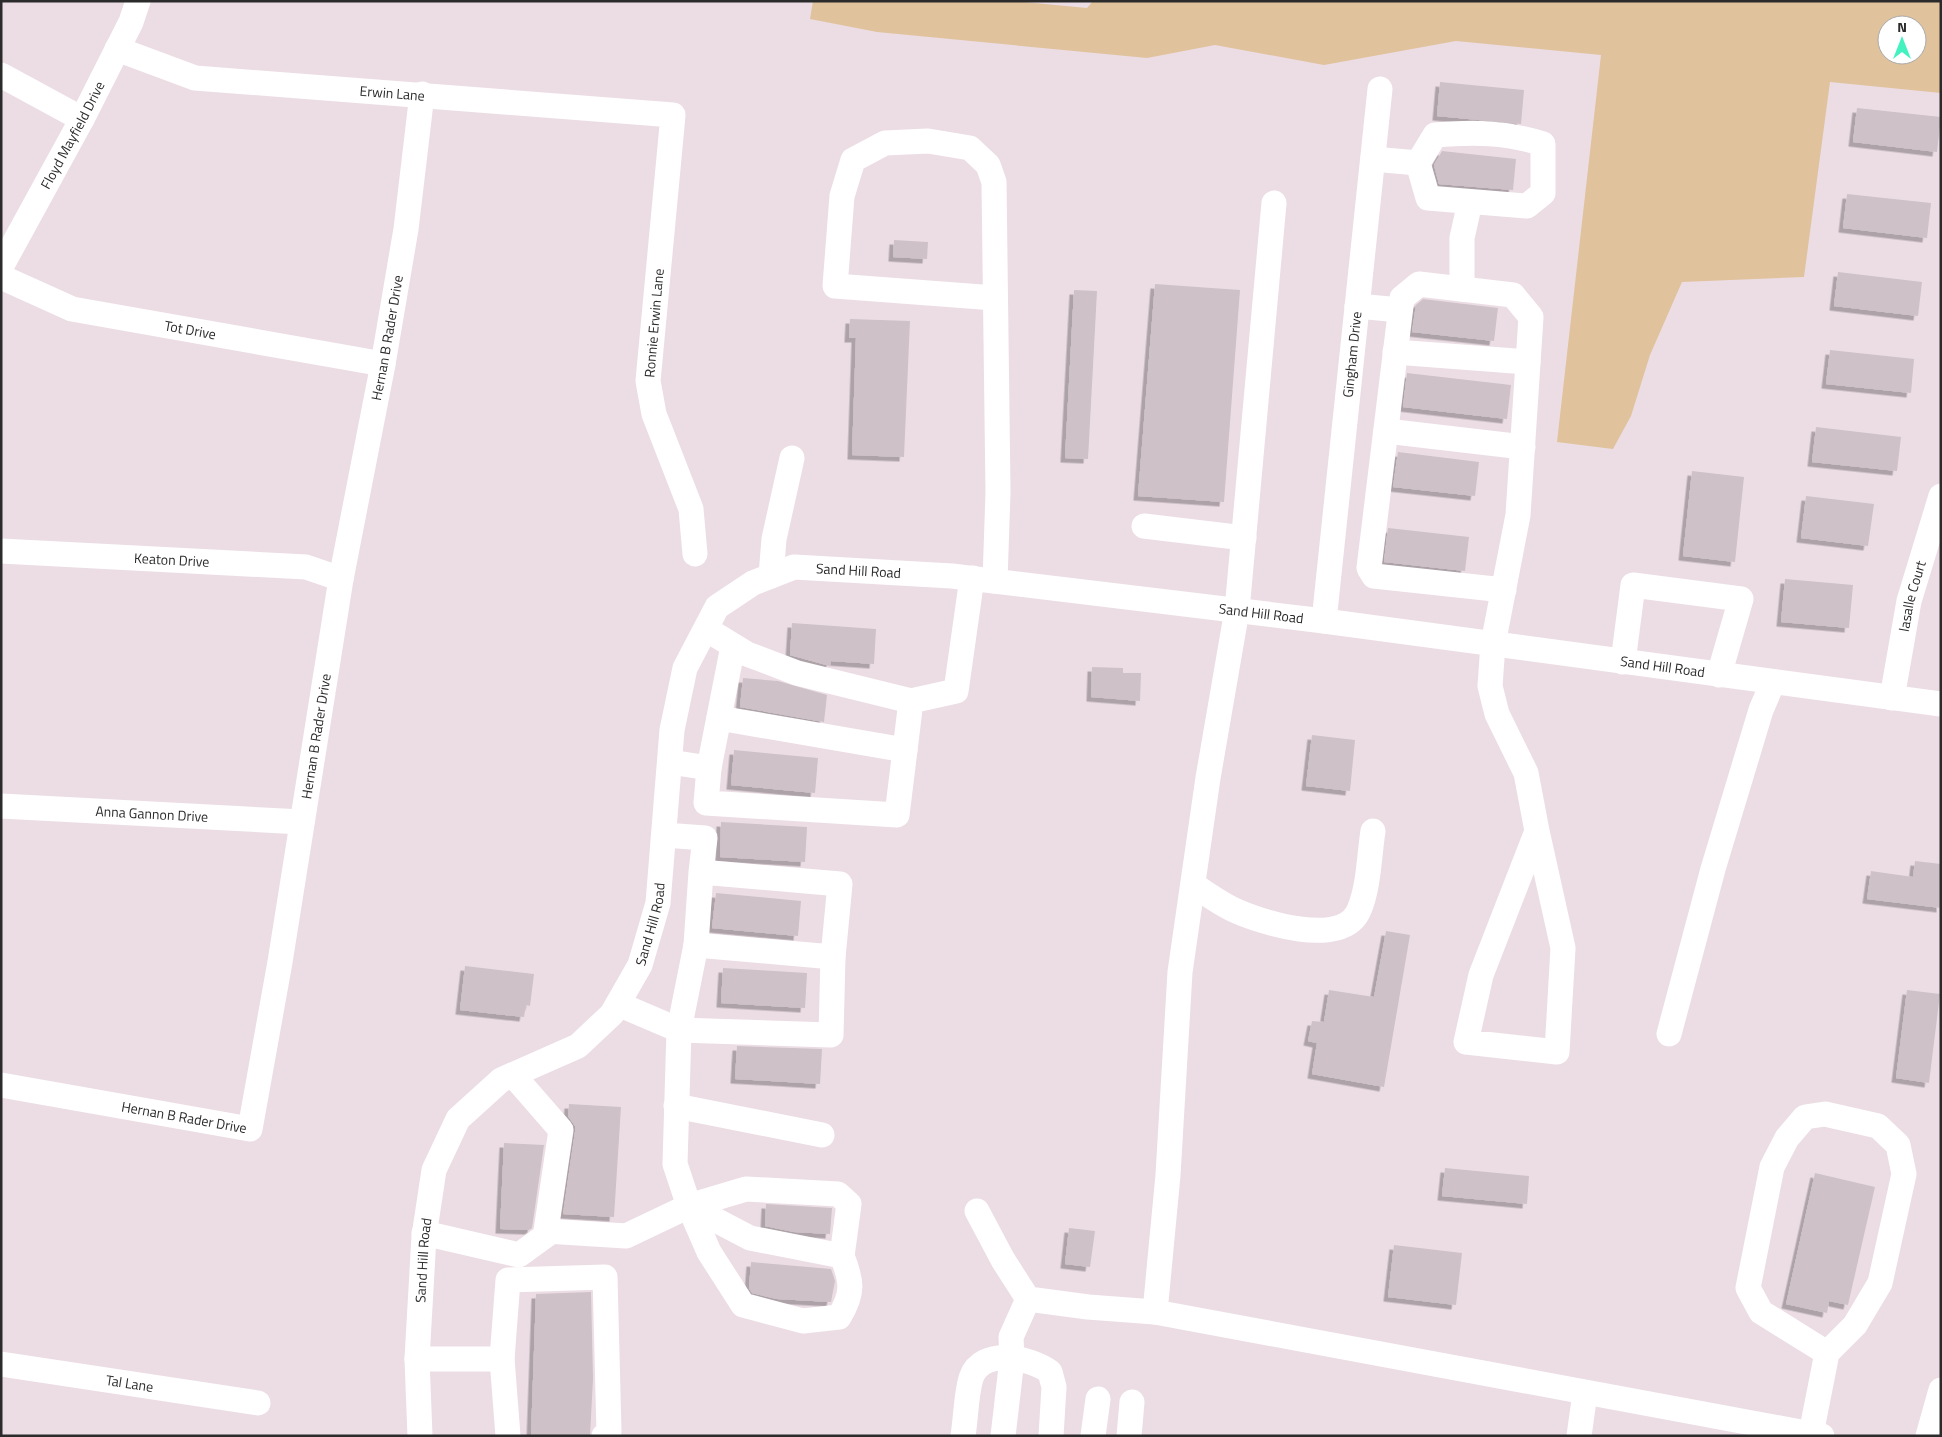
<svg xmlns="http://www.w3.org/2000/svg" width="1942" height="1437" viewBox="0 0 1942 1437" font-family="'Titillium Web',sans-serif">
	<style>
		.green { fill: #e0c29c; fill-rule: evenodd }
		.building { fill: #cec2c8; filter: url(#shadow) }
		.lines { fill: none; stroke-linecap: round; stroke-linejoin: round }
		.minor { stroke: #fff; stroke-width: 25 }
		.labels { text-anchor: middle; stroke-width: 4; stroke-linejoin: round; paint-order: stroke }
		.street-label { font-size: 14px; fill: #2b2b2b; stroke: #fff }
	</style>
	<defs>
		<filter id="shadow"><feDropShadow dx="-4.5" dy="4.5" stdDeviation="0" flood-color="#0004"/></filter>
	</defs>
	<rect width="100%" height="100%" fill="#ecdde5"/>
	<path class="green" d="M 813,1 L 1013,1 L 1087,8 L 1093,1 L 1941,1 L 1941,93 L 1830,82 L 1804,277 L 1682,282 L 1650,355 L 1631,416 L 1613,449 L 1557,442 L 1601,55 L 1456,41 L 1324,65 L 1215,45 L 1147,58 L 877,32 L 810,19 ZM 1887,25 L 1917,25 L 1917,55 L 1887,55 Z"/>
	<g class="building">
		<path d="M 1440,82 L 1524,90 L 1521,124 L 1437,116 Z"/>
		<path d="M 1857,108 L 1941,117 L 1937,152 L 1853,142 Z"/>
		<path d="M 1442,151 L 1516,159 L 1513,190 L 1439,184 L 1434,165 Z"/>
		<path d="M 1847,194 L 1931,203 L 1927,238 L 1843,228 Z"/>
		<path d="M 894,240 L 928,242 L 927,259 L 893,257 Z"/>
		<path d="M 1838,272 L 1922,282 L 1918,316 L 1834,306 Z"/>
		<path d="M 1155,284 L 1240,290 L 1224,502 L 1138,496 Z"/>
		<path d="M 1074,290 L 1097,291 L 1088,459 L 1065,458 Z"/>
		<path d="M 1423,299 L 1498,308 L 1494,341 L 1412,332 L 1416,305 Z"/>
		<path d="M 850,319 L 910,321 L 904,457 L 852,455 L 856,338 L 849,338 Z"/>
		<path d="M 1830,350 L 1914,359 L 1911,393 L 1826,384 Z"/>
		<path d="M 1407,373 L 1511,385 L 1507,419 L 1403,407 Z"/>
		<path d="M 1816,427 L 1901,437 L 1897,471 L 1812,462 Z"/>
		<path d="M 1398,452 L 1479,462 L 1475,496 L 1393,487 Z"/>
		<path d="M 1692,471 L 1744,477 L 1735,562 L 1683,556 Z"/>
		<path d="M 1806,496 L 1874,504 L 1868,546 L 1801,538 Z"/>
		<path d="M 1388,528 L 1469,537 L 1465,571 L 1384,562 Z"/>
		<path d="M 1785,579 L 1853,585 L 1849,628 L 1781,622 Z"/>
		<path d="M 792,623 L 876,629 L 874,664 L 831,661 L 830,666 L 790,655 Z"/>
		<path d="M 1092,667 L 1123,668 L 1123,673 L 1141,673 L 1140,701 L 1091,697 Z"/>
		<path d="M 743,678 L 778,681 L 827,695 L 824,722 L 740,707 Z"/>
		<path d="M 1312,735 L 1355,740 L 1350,791 L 1306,786 Z"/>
		<path d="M 734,750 L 818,758 L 815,793 L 731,785 Z"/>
		<path d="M 721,822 L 807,827 L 805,862 L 720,857 Z"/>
		<path d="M 1915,861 L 1941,864 L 1941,908 L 1867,899 L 1871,871 L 1913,877 Z"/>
		<path d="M 716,893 L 801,901 L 798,936 L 712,928 Z"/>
		<path d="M 1386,931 L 1410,935 L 1384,1087 L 1312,1074 L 1317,1043 L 1308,1041 L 1312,1021 L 1324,1022 L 1329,990 L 1374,997 Z"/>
		<path d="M 465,966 L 534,974 L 530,1006 L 526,1005 L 524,1017 L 460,1010 Z"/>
		<path d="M 723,968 L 807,973 L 805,1008 L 721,1003 Z"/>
		<path d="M 1907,990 L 1940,994 L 1929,1083 L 1896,1078 Z"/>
		<path d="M 737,1046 L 822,1049 L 820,1084 L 735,1079 Z"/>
		<path d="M 569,1104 L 621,1107 L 614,1217 L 563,1214 L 575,1132 L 575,1126 L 568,1116 Z"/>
		<path d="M 504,1143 L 544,1145 L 532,1228 L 529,1230 L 500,1229 Z"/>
		<path d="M 1445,1168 L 1529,1176 L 1527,1204 L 1442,1196 Z"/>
		<path d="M 1815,1173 L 1875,1187 L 1848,1305 L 1829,1301 L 1827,1313 L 1786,1304 Z"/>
		<path d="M 766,1204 L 832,1208 L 830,1234 L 794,1232 L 765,1226 Z"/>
		<path d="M 1069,1228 L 1095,1231 L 1090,1267 L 1065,1264 Z"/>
		<path d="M 1394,1245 L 1462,1253 L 1456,1305 L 1388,1297 Z"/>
		<path d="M 751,1262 L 831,1269 L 835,1281 L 831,1302 L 777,1299 L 752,1293 L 749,1288 Z"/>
		<path d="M 591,1292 L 593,1379 L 590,1436 L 531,1436 L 536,1294 Z"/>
	</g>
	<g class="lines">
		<g class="minor">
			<path id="s1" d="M 117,49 L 195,78 L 673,115 L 648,381 L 654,414 L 691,509 L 695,554"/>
			<path d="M 1,75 L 82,119"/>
			<path d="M 1373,159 L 1418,163 L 1435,135 C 1474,132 1506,132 1543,144 L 1543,193 L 1527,206 L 1428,198 L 1418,163"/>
			<path d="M 1274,203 L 1237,610 L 1208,778 L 1180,972 L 1168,1175 L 1155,1312 L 1822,1436"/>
			<path id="s2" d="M 1,267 L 82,119 L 131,22 L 138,1"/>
			<path id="s3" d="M 1,277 L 72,309 L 383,364"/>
			<path d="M 1462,289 L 1462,238 L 1470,202"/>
			<path d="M 1357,306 L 1400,310"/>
			<path d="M 1395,352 L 1528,362"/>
			<path d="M 1386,431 L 1523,447"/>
			<path d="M 1144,526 L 1244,538"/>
			<path id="s4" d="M 1,551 L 306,567 L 341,579"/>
			<path d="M 771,576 L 774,539 L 792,458"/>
			<path d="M 995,581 L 998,492 L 994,182 L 988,165 L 970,148 L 928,141 L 885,143 L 853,160 L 842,196 L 835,286 L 995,298"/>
			<path d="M 1504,590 L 1374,576 L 1369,568 L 1402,298 L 1419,284 L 1513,295 L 1531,317 L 1518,515 L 1493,644 L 1490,686 L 1497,714 L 1526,773 L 1537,831 L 1481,975 L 1466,1042 L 1557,1052 L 1563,948 L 1537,831"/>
			<path id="s5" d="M 1324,621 L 1380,89"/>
			<path d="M 706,629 L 747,654 L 797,673 L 911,701"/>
			<path d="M 1623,662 L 1633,585 L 1741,599 L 1719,675"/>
			<path id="s6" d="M 1892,698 L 1909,601 L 1941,496"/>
			<path d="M 719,718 L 905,750"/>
			<path d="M 670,762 L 709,768 L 706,803 L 897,815 L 911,701 L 956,691 L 972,578"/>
			<path d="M 709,768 L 733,646"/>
			<path id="s7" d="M 1,806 L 302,822"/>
			<path d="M 664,835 L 705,838 L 701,872 L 840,884 L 833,957 L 696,945 L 701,872"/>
			<path d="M 1193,885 C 1206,893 1218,902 1232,909 C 1259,922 1343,949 1359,910 C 1369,887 1369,856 1373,831"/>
			<path d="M 618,1004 L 679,1030 L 831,1035 L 833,957"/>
			<path d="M 1669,1034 L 1713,869 L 1761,710 L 1773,682"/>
			<path d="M 513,1075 L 561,1130 L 546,1231 L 626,1236 L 689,1206 L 675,1164 L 679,1030 L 696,945"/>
			<path id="s8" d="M 1,1085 L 250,1129 L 280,962 L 341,579 L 383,364 L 406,229 L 422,94"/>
			<path d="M 676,1106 L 822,1135"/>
			<path d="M 689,1206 L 750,1238 L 842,1256 C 852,1281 854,1293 839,1317 L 803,1321 L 743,1305 L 709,1252 Z"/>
			<path d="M 689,1206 L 746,1189 L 838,1194 L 849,1204 L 842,1256"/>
			<path d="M 977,1211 L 1003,1260 L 1028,1299 L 1088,1307 L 1155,1312"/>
			<path d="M 424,1233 L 519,1255 L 552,1231"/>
			<path d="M 417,1359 L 502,1359"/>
			<path id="s9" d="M 1,1364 L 258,1403"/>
			<path d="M 1811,1434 L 1827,1353 L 1855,1325 L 1880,1283 L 1904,1174 L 1898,1145 L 1878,1126 L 1825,1114 L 1805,1117 L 1787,1138 L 1772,1167 L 1748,1288 L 1761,1312 L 1827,1353"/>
			<path id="s10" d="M 420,1436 L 417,1359 L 424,1236 L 434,1170 L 458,1119 L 501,1080 L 578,1046 L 612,1014 L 640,965 L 658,903 L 672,730 L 685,668 L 717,607 L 753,583 L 794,567 L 952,576 L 1324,621 L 1941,704"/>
			<path d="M 508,1436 L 502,1359 L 508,1280 L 605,1277 L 609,1432 L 604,1436"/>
			<path d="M 963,1436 C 966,1417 966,1395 971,1378 C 982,1346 1031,1358 1050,1372 L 1054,1387 L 1051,1436"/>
			<path d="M 1003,1436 L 1012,1359 L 1011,1337 L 1028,1299"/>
			<path d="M 1093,1436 L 1098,1399"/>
			<path d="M 1129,1436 L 1132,1402"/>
			<path d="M 1579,1436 L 1585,1393"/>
			<path d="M 1928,1436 L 1941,1390"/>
		</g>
	</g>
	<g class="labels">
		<g class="street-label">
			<text dy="5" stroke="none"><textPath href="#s1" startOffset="281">Erwin Lane</textPath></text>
			<text dy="5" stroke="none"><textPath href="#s2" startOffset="150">Floyd Mayfield Drive</textPath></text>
			<text transform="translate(654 323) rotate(-85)" y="5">Ronnie Erwin Lane</text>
			<text dy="5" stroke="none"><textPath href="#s3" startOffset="198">Tot Drive</textPath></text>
			<text dy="5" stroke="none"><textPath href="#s8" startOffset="1056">Hernan B Rader Drive</textPath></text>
			<text dy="5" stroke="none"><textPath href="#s5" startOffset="268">Gingham Drive</textPath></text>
			<text dy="5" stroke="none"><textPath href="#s4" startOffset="171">Keaton Drive</textPath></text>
			<text dy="5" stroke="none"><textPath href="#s10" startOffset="1091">Sand Hill Road</textPath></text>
			<text dy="5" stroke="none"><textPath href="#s6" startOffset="104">lasalle Court</textPath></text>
			<text dy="5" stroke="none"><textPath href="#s10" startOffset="1496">Sand Hill Road</textPath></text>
			<text dy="5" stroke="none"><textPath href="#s10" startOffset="1901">Sand Hill Road</textPath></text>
			<text dy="5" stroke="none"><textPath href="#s8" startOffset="651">Hernan B Rader Drive</textPath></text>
			<text dy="5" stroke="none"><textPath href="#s7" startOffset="151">Anna Gannon Drive</textPath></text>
			<text dy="5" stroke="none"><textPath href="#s10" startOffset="611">Sand Hill Road</textPath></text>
			<text dy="5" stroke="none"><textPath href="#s8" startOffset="186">Hernan B Rader Drive</textPath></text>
			<text dy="5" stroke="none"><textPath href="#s10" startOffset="176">Sand Hill Road</textPath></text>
			<text dy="5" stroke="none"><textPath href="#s9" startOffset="130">Tal Lane</textPath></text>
		</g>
	</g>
	<rect width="1942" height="1437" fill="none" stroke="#2b2b2b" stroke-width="5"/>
	<g transform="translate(1902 40)"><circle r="24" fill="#ffffff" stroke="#aaaaaa"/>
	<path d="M0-4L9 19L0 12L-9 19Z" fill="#44f2c0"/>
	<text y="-8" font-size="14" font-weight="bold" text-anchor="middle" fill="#2b2b2b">N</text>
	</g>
</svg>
